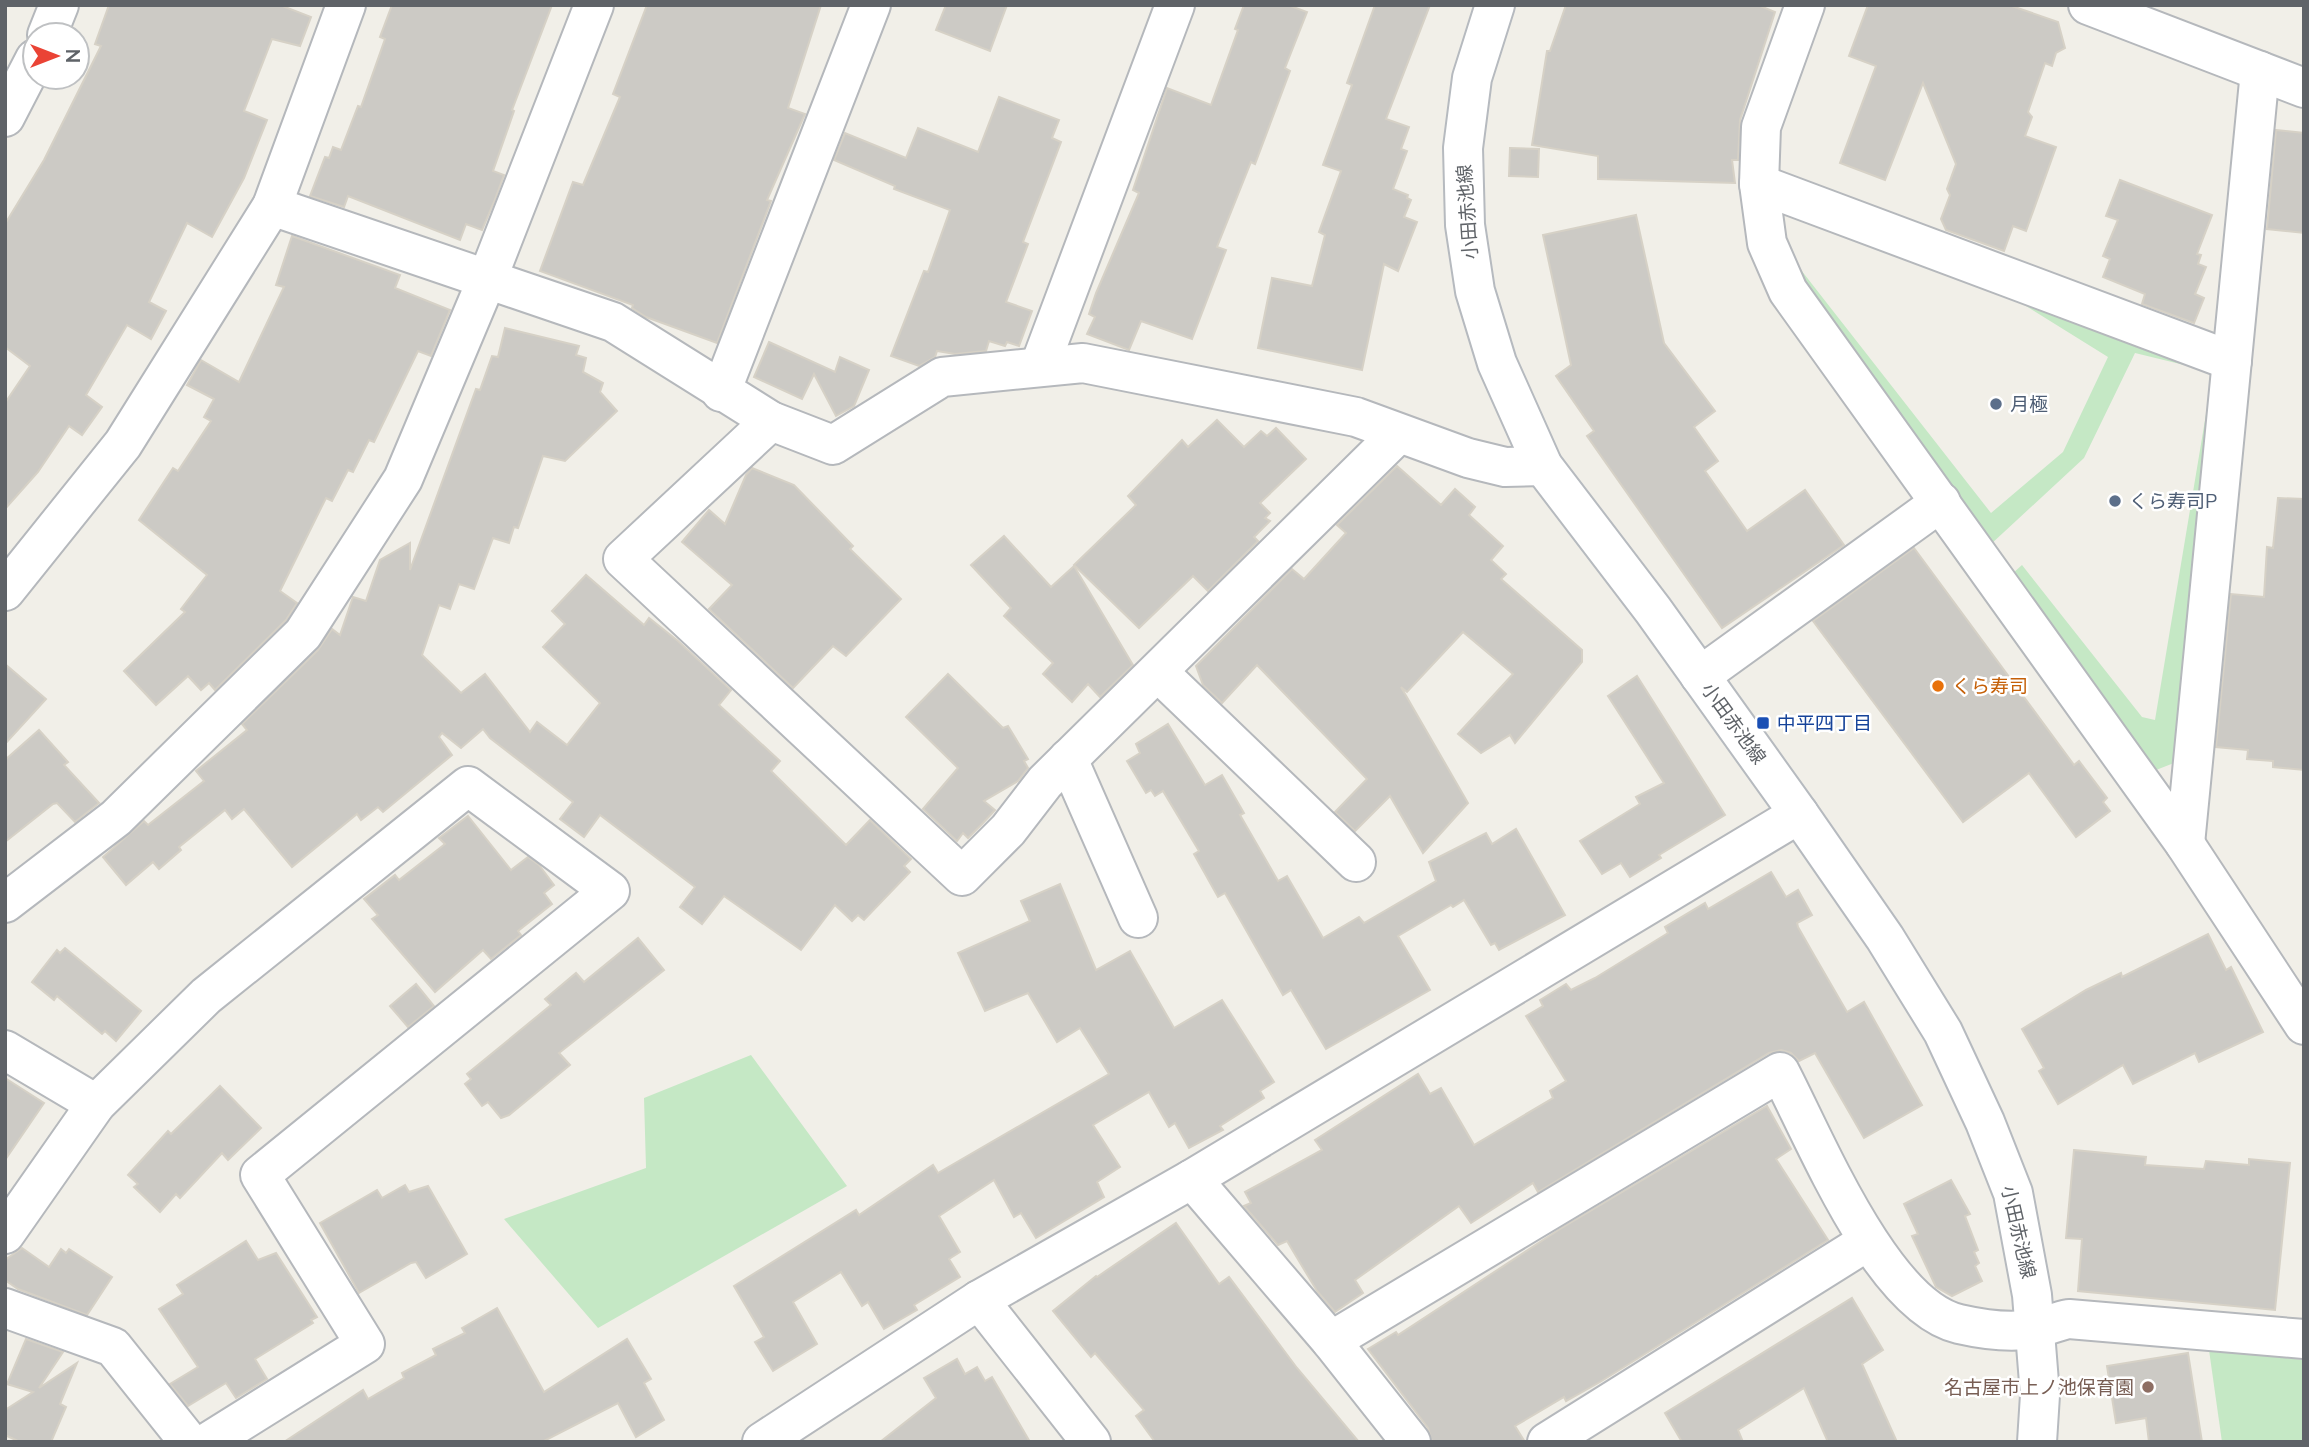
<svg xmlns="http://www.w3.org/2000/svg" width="2309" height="1447" viewBox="0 0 2309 1447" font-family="Mulish,'Noto Sans JP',sans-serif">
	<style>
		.green { fill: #c5e8c5 }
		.building { fill: #cccac5; stroke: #d6d1c6; stroke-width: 2 }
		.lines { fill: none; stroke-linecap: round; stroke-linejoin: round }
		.street-casing { stroke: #b5b8bc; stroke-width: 42 }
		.secondary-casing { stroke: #b6babf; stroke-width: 42 }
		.street { stroke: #fff; stroke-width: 38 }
		.secondary { stroke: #fff; stroke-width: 38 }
		.service-dot { fill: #5c6f8a; stroke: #fff; stroke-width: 2.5 }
		.food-dot { fill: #e8710a; stroke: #fff; stroke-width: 2.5 }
		.transit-dot { fill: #1a4fb4; stroke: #fff; stroke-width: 2.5 }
		.education-dot { fill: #8d6e63; stroke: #fff; stroke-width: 2.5 }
		.labels { text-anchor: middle; stroke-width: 5; stroke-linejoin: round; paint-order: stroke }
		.street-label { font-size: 19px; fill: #5f6368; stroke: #fff }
		.service-label { font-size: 19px; fill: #4e5e75; stroke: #fff; text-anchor: start }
		.food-label { font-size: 19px; fill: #c56008; stroke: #fff; text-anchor: start }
		.transit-label { font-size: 19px; fill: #164399; stroke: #fff; text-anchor: start }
		.education-label { font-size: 19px; fill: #785e54; stroke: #fff; text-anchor: end }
	</style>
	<rect width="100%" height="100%" fill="#f1efe8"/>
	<g class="green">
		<path d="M 1793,267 L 1801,270 L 1991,513 L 2063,452 L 2108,357 L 1994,286 L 2213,372 L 2179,761 L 2151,772 L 2012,574 L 2022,565 L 2142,717 L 2155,720 L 2213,372 L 2135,353 L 2084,458 L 1990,545 Z"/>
		<path d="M 751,1055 L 847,1186 L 598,1328 L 504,1219 L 646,1168 L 644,1098 Z"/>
		<path d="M 2209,1350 L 2304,1360 L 2304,1442 L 2222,1442 Z"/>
	</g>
	<g class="building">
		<path d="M 109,5 L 280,5 L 311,17 L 300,46 L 272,39 L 244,111 L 267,120 L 244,178 L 212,237 L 187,223 L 149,302 L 166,311 L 151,339 L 127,325 L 86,395 L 102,407 L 82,435 L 69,426 L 38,472 L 5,509 L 5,403 L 30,366 L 5,347 L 5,224 L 44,160 L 101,46 L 95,44 Z"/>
		<path d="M 392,5 L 552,5 L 512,110 L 514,111 L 493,171 L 504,175 L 494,202 L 482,230 L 466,224 L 460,240 L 348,196 L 344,207 L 310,196 L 325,157 L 329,158 L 333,147 L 341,150 L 358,106 L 361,107 L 385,39 L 380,37 Z"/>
		<path d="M 647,5 L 821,5 L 788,108 L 805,114 L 767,200 L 771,201 L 717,343 L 646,317 L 632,308 L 633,305 L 540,271 L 573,182 L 583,185 L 620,97 L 613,94 Z"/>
		<path d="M 946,5 L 1007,5 L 990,51 L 936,30 Z"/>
		<path d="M 1244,5 L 1288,5 L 1307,12 L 1285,68 L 1290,71 L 1255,164 L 1251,162 L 1217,247 L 1226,250 L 1192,339 L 1141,321 L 1129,350 L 1087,334 L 1095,317 L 1089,314 L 1096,293 L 1139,193 L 1133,190 L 1167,88 L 1211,105 L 1238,30 L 1235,29 Z"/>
		<path d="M 1375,5 L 1430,5 L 1386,119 L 1409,127 L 1401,149 L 1407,151 L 1393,189 L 1408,195 L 1407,198 L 1411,200 L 1404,217 L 1417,222 L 1398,271 L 1384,264 L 1362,370 L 1258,348 L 1272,278 L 1312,286 L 1325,235 L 1319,232 L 1341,171 L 1323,165 L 1352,85 L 1347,83 Z"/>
		<path d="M 1566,5 L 1758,5 L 1775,12 L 1740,120 L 1738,160 L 1732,160 L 1735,183 L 1598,179 L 1598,156 L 1532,145 L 1547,51 L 1550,51 Z"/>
		<path d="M 1868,5 L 2009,5 L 2058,22 L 2065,48 L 2056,53 L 2052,66 L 2045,63 L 2028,112 L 2032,117 L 2025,136 L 2056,147 L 2026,231 L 2013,226 L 2004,251 L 1946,230 L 1941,219 L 1950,195 L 1947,189 L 1956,164 L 1923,83 L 1885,180 L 1840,163 L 1876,66 L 1849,56 Z"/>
		<path d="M 999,97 L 1059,120 L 1052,138 L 1061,142 L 1023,242 L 1028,244 L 1006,302 L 1032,311 L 1019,346 L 1007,342 L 1005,346 L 989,341 L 986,351 L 955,354 L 937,351 L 935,357 L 919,366 L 891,356 L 924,271 L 928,272 L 950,210 L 894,189 L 895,186 L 834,160 L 845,133 L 906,158 L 918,128 L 978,152 Z"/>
		<path d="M 2276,130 L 2304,133 L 2304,233 L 2267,229 Z"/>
		<path d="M 1510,148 L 1539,149 L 1538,177 L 1509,176 Z"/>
		<path d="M 2120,180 L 2212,215 L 2197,254 L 2201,255 L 2198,264 L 2206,267 L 2195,294 L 2204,298 L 2194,323 L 2142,304 L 2145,294 L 2103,277 L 2110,259 L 2103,256 L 2118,220 L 2106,216 Z"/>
		<path d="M 1636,215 L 1664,343 L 1715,411 L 1694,427 L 1718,461 L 1705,471 L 1747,531 L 1805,490 L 1844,545 L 1722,628 L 1587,436 L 1594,431 L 1556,376 L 1571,365 L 1543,235 Z"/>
		<path d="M 292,236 L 400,275 L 395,288 L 450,310 L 431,356 L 418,351 L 374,442 L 369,440 L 353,472 L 348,470 L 332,501 L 326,498 L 280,591 L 297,603 L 286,620 L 215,690 L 209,683 L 201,690 L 188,676 L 156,705 L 124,671 L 185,612 L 181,609 L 207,575 L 139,520 L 173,468 L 178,471 L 211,421 L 204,417 L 214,399 L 187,385 L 201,360 L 239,382 L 284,287 L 276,285 Z"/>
		<path d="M 505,328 L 579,346 L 576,355 L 586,358 L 583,372 L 603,383 L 600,392 L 617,411 L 565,461 L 543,456 L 518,528 L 514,527 L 509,543 L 493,538 L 474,589 L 459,584 L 450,609 L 439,605 L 422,655 L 461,693 L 485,674 L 530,732 L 537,722 L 567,745 L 600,703 L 543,647 L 565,624 L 552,611 L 586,575 L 644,625 L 649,618 L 678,641 L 731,690 L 719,705 L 780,761 L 771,771 L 846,845 L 870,820 L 911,859 L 904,866 L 910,872 L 864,920 L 858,915 L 852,921 L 835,905 L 801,950 L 724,896 L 702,924 L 680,907 L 695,887 L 600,815 L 584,837 L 560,819 L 573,802 L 490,738 L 483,729 L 461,748 L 442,733 L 439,737 L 452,755 L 383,812 L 378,807 L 361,820 L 357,814 L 292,867 L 244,809 L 232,819 L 225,810 L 179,847 L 181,850 L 159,869 L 153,862 L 126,885 L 103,857 L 144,821 L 148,825 L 204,781 L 196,771 L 247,730 L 242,724 L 318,650 L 332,629 L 340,635 L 353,597 L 366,601 L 380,560 L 410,543 L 410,570 L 476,389 L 480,390 L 492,356 L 498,357 Z"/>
		<path d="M 769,342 L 835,372 L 840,357 L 869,370 L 854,406 L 836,416 L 814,374 L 802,399 L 754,377 Z"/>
		<path d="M 1217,420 L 1244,447 L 1261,431 L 1267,436 L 1276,428 L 1306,459 L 1260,503 L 1270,513 L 1265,518 L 1270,521 L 1254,537 L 1258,541 L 1208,591 L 1193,576 L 1139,628 L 1074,565 L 1136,505 L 1128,496 L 1182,440 L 1188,447 Z"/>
		<path d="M 1397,466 L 1441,505 L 1455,489 L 1475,507 L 1469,515 L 1503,546 L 1491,560 L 1506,574 L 1501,579 L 1582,650 L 1582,662 L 1515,743 L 1510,735 L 1481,753 L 1458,734 L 1513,674 L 1463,632 L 1407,692 L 1401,687 L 1468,803 L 1423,853 L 1390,796 L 1355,831 L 1335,812 L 1367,779 L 1257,665 L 1222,703 L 1203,685 L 1196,666 L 1292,569 L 1304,579 L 1346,533 L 1337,525 Z"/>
		<path d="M 752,468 L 794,485 L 853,546 L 850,549 L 901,599 L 846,656 L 833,646 L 793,688 L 709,609 L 732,585 L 682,542 L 709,510 L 725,524 L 746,475 Z"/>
		<path d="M 2278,498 L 2304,499 L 2304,770 L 2273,767 L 2273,761 L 2247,759 L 2248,750 L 2216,747 L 2231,594 L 2264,597 L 2267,547 L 2273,548 Z"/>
		<path d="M 1004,536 L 1051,587 L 1074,566 L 1133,665 L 1100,697 L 1088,684 L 1072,702 L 1043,674 L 1053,663 L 1004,616 L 1011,608 L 971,565 Z"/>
		<path d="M 1914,548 L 2074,765 L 2079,761 L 2107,798 L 2103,802 L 2110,811 L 2076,837 L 2029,773 L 1963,822 L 1813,621 Z"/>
		<path d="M 5,664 L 46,699 L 5,744 Z"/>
		<path d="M 948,674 L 1003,728 L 1008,726 L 1028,759 L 1024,761 L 1028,768 L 1018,781 L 984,801 L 995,810 L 983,823 L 968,838 L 963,833 L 957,841 L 923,809 L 958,768 L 906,717 Z"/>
		<path d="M 1637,676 L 1725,815 L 1659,855 L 1661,858 L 1630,877 L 1621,863 L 1602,874 L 1580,841 L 1640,804 L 1636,797 L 1664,783 L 1608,696 Z"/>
		<path d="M 1168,724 L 1205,785 L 1222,775 L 1244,813 L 1240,815 L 1278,881 L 1287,876 L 1323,938 L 1359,917 L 1364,923 L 1436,881 L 1429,862 L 1486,833 L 1492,844 L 1516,829 L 1565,915 L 1499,950 L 1495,943 L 1491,945 L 1464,900 L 1453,907 L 1451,905 L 1398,936 L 1430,990 L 1326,1049 L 1291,990 L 1283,995 L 1225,893 L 1218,897 L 1194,854 L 1199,851 L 1163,791 L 1155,796 L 1151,790 L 1146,793 L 1127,761 L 1140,753 L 1136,744 Z"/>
		<path d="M 39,730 L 68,762 L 64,765 L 99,803 L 75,822 L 57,803 L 53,804 L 5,842 L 5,760 Z"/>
		<path d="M 468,816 L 511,870 L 528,857 L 539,865 L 554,885 L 544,893 L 552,904 L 518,931 L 521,935 L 491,959 L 483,950 L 435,992 L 372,919 L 378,915 L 364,899 L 395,875 L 399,880 L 445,844 L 439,838 Z"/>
		<path d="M 1771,872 L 1786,897 L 1798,890 L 1812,915 L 1797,923 L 1798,927 L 1814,955 L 1847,1012 L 1864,1002 L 1922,1105 L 1864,1138 L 1815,1053 L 1799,1061 L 1791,1053 L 1781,1050 L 1769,1053 L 1538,1192 L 1533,1183 L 1471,1223 L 1459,1206 L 1355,1280 L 1363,1293 L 1335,1312 L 1317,1291 L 1287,1241 L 1278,1245 L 1244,1206 L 1251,1203 L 1245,1192 L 1322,1150 L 1315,1140 L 1418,1074 L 1430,1094 L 1441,1088 L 1474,1145 L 1553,1098 L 1550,1091 L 1566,1081 L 1526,1016 L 1543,1006 L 1540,1000 L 1566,984 L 1571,990 L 1595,978 L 1668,933 L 1665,927 L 1705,903 L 1708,909 Z"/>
		<path d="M 1060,884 L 1096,970 L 1130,951 L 1174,1028 L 1222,1000 L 1274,1082 L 1260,1091 L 1264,1098 L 1220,1126 L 1223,1130 L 1189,1148 L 1175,1123 L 1169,1127 L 1149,1092 L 1093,1125 L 1120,1167 L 1097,1182 L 1104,1197 L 1036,1238 L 1021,1213 L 1014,1217 L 994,1180 L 939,1216 L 960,1252 L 949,1259 L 960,1277 L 914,1305 L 917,1310 L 884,1329 L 868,1302 L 862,1306 L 841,1272 L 793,1302 L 817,1344 L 773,1371 L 755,1342 L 764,1337 L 734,1286 L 856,1210 L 859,1215 L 933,1165 L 938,1173 L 1109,1074 L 1080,1028 L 1057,1042 L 1028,993 L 985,1011 L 958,953 L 1030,921 L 1021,901 Z"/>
		<path d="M 2208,934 L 2226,970 L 2231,967 L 2263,1032 L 2199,1062 L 2195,1053 L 2133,1084 L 2123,1065 L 2058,1104 L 2039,1071 L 2044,1068 L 2022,1029 L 2086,990 L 2121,973 L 2122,977 Z"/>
		<path d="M 638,938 L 664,970 L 559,1053 L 570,1065 L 509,1115 L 501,1118 L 488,1102 L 482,1106 L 465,1084 L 471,1079 L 467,1074 L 551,1005 L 545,999 L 576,973 L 584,982 Z"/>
		<path d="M 65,948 L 141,1011 L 116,1041 L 105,1031 L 102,1034 L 57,996 L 54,1000 L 32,982 L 57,950 L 60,953 Z"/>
		<path d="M 416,984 L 434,1006 L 408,1027 L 390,1006 Z"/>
		<path d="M 5,1078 L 44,1103 L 5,1160 Z"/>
		<path d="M 220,1086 L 261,1128 L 228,1160 L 222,1153 L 180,1198 L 176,1194 L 160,1212 L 134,1187 L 138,1184 L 128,1175 L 168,1131 L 171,1134 Z"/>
		<path d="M 1767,1106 L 1791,1149 L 1776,1159 L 1828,1240 L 1600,1382 L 1566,1401 L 1564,1397 L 1515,1426 L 1525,1442 L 1432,1442 L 1428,1428 L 1368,1349 L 1396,1332 L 1398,1335 L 1560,1229 Z"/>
		<path d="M 2074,1150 L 2146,1157 L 2145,1165 L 2204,1169 L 2206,1161 L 2249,1165 L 2249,1159 L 2290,1163 L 2275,1310 L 2078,1291 L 2082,1239 L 2066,1238 Z"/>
		<path d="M 1951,1180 L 1970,1214 L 1965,1216 L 1978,1250 L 1974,1252 L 1979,1263 L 1975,1266 L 1982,1281 L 1952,1296 L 1936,1287 L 1912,1236 L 1918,1234 L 1904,1204 Z"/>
		<path d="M 405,1185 L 409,1192 L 428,1186 L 467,1254 L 426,1278 L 416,1262 L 411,1263 L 359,1293 L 320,1223 L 377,1190 L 382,1198 Z"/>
		<path d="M 1176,1223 L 1219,1284 L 1229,1277 L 1297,1368 L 1359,1442 L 1155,1442 L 1136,1416 L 1144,1410 L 1095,1353 L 1091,1357 L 1053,1311 L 1096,1276 L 1097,1277 Z"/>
		<path d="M 246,1241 L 258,1260 L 276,1253 L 317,1317 L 311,1320 L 313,1323 L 255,1359 L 267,1379 L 236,1398 L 226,1383 L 188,1406 L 170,1384 L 198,1367 L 159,1309 L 183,1294 L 177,1285 Z"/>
		<path d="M 22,1248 L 49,1267 L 61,1249 L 66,1253 L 69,1249 L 112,1277 L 87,1315 L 18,1289 L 5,1280 L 5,1260 Z"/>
		<path d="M 1852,1298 L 1883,1350 L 1862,1364 L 1897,1442 L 1828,1442 L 1804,1388 L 1738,1430 L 1743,1442 L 1682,1442 L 1665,1413 Z"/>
		<path d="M 497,1308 L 544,1392 L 627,1339 L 651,1379 L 644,1383 L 664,1420 L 636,1437 L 618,1403 L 542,1442 L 284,1442 L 363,1390 L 368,1399 L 404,1378 L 402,1373 L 436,1355 L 433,1349 L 465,1333 L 462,1328 Z"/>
		<path d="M 26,1339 L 63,1352 L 39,1388 L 77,1363 L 60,1404 L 66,1407 L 51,1442 L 20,1442 L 5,1435 L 5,1410 L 33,1392 L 7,1384 Z"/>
		<path d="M 2188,1353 L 2202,1442 L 2149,1442 L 2146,1418 L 2116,1423 L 2107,1366 Z"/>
		<path d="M 957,1359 L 965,1374 L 977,1367 L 985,1381 L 992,1377 L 1030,1442 L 880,1442 L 936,1398 L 924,1378 Z"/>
	</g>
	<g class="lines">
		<defs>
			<g id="street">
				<path d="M 1805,5 L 1761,127 L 1759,184 L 1767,243 L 1788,291 L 2185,844 L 2304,1025"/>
				<path d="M 2088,5 L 2304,88"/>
				<path d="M 47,35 L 59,5"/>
				<path d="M 5,117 L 35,59"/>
				<path d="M 1759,184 L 2232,361"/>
				<path d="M 272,206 L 613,322 L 771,421 L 833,445 L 942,377 L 1083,363 L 1356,417 L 1468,458 L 1505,467 L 1543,466"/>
				<path d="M 1040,365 L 1175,5"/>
				<path d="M 721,392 L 871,5"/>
				<path d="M 771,421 L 623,559 L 962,876 L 1008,830 L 1045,782 L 1398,434"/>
				<path d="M 5,591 L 123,444 L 272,206 L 346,5"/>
				<path d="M 1158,672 L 1356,862"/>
				<path d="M 1700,676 L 1941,502"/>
				<path d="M 1068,759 L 1138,918"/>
				<path d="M 2185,844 L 2260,71"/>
				<path d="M 5,903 L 116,818 L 303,634 L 403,479 L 488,277 L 594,5"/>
				<path d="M 5,1050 L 96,1104"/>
				<path d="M 1192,1179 L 1331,1341 L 1411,1442"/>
				<path d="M 5,1234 L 96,1104 L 206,996 L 468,786 L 610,891 L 260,1175 L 365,1344 L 208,1442"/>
				<path d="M 979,1300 L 1091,1442"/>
				<path d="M 5,1308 L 113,1347 L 189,1442"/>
				<path d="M 1331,1341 L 1780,1072 C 1815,1139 1882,1306 1959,1324 C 1981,1329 2011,1333 2033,1329 C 2045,1327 2057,1321 2069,1319 L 2304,1339"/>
				<path d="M 762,1442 L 979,1300 L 1192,1179 L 1799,814"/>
				<path d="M 1547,1442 L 1868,1241"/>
			</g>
			<path id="secondary" d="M 1495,5 L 1472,78 L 1463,148 L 1465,225 L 1475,291 L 1497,363 L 1543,466 L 1653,610 L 1799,814 L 1885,938 L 1943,1032 L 1985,1122 L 2013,1193 L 2032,1295 L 2040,1395 L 2037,1442"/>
		</defs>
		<use href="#street" class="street-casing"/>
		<use href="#secondary" class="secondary-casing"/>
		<use href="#street" class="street"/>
		<use href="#secondary" class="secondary"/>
	</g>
	<g class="service-dot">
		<circle cx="1996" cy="404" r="7"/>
		<circle cx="2115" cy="501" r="7"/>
	</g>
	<circle class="food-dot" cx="1938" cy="686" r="7"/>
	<rect class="transit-dot" x="1756" y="716" width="14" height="14" rx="3.5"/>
	<circle class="education-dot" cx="2148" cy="1387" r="7"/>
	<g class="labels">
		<g class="street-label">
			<text transform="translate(1467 212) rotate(-94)" y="7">小田赤池線</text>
			<text transform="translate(1734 723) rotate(54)" y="7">小田赤池線</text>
			<text transform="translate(2019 1232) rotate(77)" y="7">小田赤池線</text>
		</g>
		<g class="service-label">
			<text x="2010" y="411">月極</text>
			<text x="2129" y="508">くら寿司P</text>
		</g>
		<g class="food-label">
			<text x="1952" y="693">くら寿司</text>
		</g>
		<g class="transit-label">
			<text x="1777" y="730">中平四丁目</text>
		</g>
		<g class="education-label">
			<text x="2134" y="1394">名古屋市上ノ池保育園</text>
		</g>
	</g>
	<rect width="2309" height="1447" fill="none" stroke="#5f6368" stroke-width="14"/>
	<g transform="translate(56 56) rotate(90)"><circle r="33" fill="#ffffff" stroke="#bfc1c3" stroke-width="2"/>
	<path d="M0-5L12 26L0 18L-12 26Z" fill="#ea4335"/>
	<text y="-10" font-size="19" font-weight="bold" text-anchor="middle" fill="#5f6368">N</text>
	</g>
</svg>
